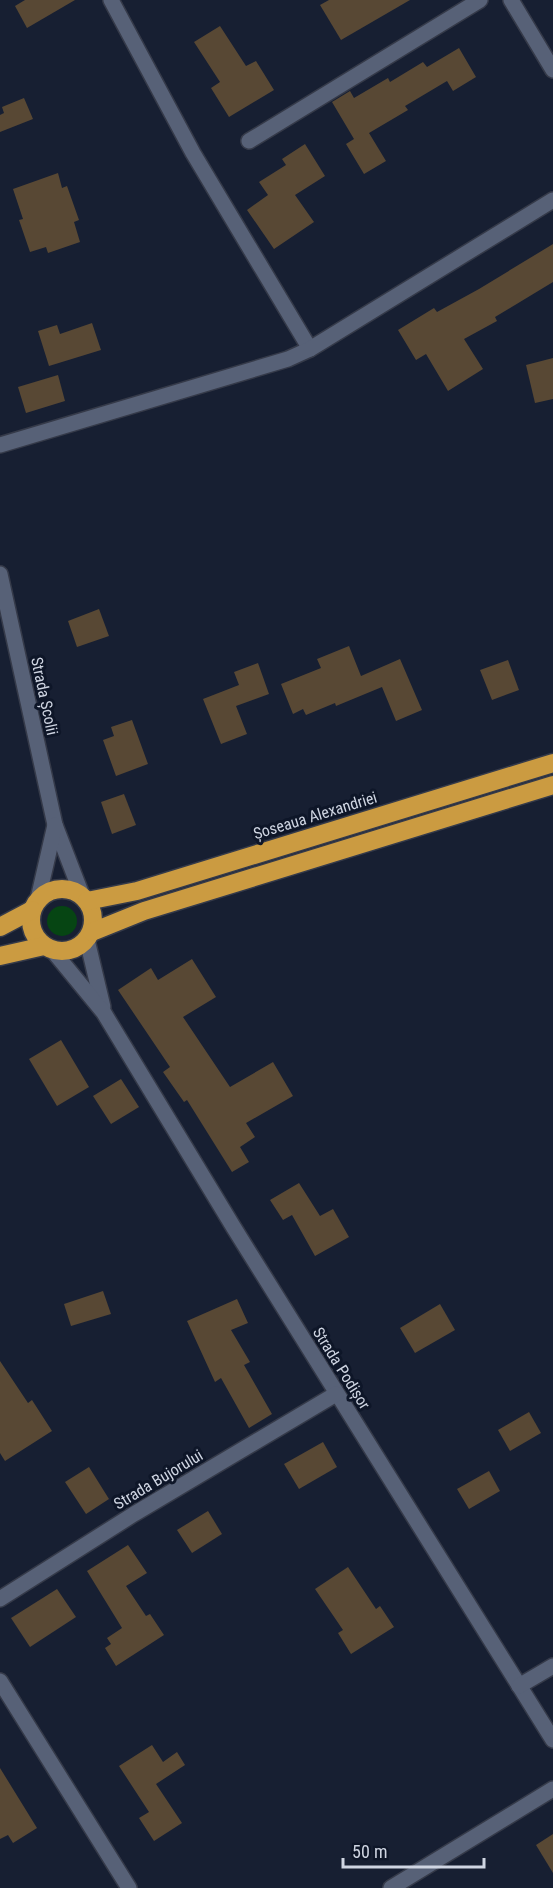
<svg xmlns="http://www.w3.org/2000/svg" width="553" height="1888" viewBox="0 0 553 1888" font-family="'Roboto Condensed',sans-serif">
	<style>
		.green { fill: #064513 }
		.building { fill: #584834 }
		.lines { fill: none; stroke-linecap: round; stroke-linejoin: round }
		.street-casing { stroke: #353a49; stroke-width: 18 }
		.highway-casing { stroke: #353a49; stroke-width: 21 }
		.street { stroke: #576177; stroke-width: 15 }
		.highway { stroke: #cb9b41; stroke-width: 18 }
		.labels { text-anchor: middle; stroke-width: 6; stroke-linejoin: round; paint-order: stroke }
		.street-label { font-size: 16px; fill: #cfd5e2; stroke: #0e1628 }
	</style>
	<rect width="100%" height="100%" fill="#171f32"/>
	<circle class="green" cx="62" cy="921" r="15"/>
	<g class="building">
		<path d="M 25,0 L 75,0 L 27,28 L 15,6 Z"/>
		<path d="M 329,0 L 410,0 L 341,40 L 320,5 Z"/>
		<path d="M 220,26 L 246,66 L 256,61 L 274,90 L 229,117 L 211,88 L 220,82 L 194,42 Z"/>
		<path d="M 459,48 L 476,77 L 453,91 L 447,81 L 405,106 L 408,110 L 369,133 L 386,161 L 364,174 L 346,144 L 354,139 L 332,102 L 350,91 L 354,98 L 388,78 L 390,82 L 423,62 L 427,67 Z"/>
		<path d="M 24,98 L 33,119 L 0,132 L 0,115 L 4,113 L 2,107 Z"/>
		<path d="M 305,144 L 325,176 L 295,195 L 314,222 L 274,249 L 247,210 L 268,195 L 259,182 L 286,165 L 282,159 Z"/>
		<path d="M 58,173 L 62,188 L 67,186 L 79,220 L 74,222 L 80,242 L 48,253 L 46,247 L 30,252 L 19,220 L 23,219 L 13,189 Z"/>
		<path d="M 553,244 L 553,282 L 495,317 L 497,321 L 464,339 L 483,369 L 448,391 L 426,354 L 416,360 L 398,330 L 434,308 L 437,312 L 479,289 Z"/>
		<path d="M 92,323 L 101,350 L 49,366 L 38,331 L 57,325 L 60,334 Z"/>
		<path d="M 553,358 L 553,399 L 535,403 L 526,365 Z"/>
		<path d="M 58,375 L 65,401 L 26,413 L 18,387 Z"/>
		<path d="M 99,609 L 109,636 L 77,647 L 68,621 Z"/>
		<path d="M 349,646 L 361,676 L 400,659 L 422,710 L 396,721 L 382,687 L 336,706 L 335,703 L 306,715 L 303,709 L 293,714 L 281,684 L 321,668 L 317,659 Z"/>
		<path d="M 508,660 L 519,690 L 492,700 L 480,670 Z"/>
		<path d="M 258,663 L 269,694 L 236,706 L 247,734 L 221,744 L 203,699 L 239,685 L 234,672 Z"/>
		<path d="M 132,720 L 148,764 L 116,776 L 103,740 L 114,736 L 111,727 Z"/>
		<path d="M 124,794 L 136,825 L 112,834 L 101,802 Z"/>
		<path d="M 192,959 L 216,997 L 183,1017 L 230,1087 L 273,1062 L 293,1096 L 246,1123 L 255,1137 L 240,1147 L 249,1162 L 232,1172 L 187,1100 L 184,1102 L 163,1072 L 170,1067 L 118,990 L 151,968 L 158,980 Z"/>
		<path d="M 61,1040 L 89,1087 L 57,1106 L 29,1059 Z"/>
		<path d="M 121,1079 L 139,1107 L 111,1124 L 93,1096 Z"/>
		<path d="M 299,1183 L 320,1216 L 333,1209 L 349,1237 L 315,1256 L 292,1215 L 283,1220 L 270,1200 Z"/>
		<path d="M 103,1291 L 111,1314 L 71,1326 L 64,1304 Z"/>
		<path d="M 237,1299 L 248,1323 L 231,1330 L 250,1362 L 244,1365 L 272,1414 L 249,1428 L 221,1378 L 215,1382 L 187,1321 Z"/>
		<path d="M 440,1304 L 455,1330 L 415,1353 L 400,1328 Z"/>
		<path d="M 0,1361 L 28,1403 L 32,1400 L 52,1431 L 5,1461 L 0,1453 Z"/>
		<path d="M 529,1412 L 541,1433 L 510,1451 L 498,1430 Z"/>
		<path d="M 323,1442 L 337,1467 L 299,1489 L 284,1464 Z"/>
		<path d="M 89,1467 L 109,1499 L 86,1514 L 65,1482 Z"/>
		<path d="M 489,1471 L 500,1491 L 469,1509 L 457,1489 Z"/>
		<path d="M 208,1511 L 222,1534 L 192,1553 L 177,1530 Z"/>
		<path d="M 128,1545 L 147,1573 L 126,1586 L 146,1616 L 150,1614 L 164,1635 L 116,1666 L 105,1648 L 111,1644 L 107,1638 L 122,1628 L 87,1571 Z"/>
		<path d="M 348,1567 L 376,1609 L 380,1606 L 394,1627 L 351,1654 L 338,1633 L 343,1630 L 315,1589 Z"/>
		<path d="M 57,1589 L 76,1617 L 30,1647 L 11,1618 Z"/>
		<path d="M 152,1745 L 163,1762 L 177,1752 L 185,1765 L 156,1784 L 182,1823 L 154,1841 L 139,1818 L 149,1812 L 119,1766 Z"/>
		<path d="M 0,1768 L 37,1828 L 13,1843 L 8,1835 L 0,1839 Z"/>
		<path d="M 553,1834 L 553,1873 L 536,1845 Z"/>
	</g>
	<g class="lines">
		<defs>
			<g id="street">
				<path d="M 111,0 L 193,153 L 310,349"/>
				<path d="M 511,0 L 553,70"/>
				<path d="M 249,141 L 480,0"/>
				<path d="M 0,445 L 288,359 L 310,349 L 553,200"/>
				<path d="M 0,574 L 55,825 L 82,895"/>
				<path d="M 38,899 L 55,825"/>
				<path d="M 87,940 L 103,1007"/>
				<path d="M 53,951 L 104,1013 L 234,1228 L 553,1740"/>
				<path d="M 0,1599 L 134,1514 L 336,1394"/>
				<path d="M 0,1681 L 129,1888"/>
				<path d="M 519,1686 L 553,1666"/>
				<path d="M 391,1888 L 553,1789"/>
			</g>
			<g id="highway">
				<circle cx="62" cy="920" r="31"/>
				<path d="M 87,901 L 137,891 L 553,763"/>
				<path d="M 0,927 L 32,910"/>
				<path d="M 92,932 L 144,911 L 553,785"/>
				<path d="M 0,956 L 44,946"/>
			</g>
		</defs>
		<use href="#street" class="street-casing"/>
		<use href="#highway" class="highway-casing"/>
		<use href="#street" class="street"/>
		<use href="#highway" class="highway"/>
	</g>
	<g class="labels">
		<g class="street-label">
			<text transform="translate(45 696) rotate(78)" y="6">Strada Școlii</text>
			<text transform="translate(315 815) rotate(-17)" y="6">Șoseaua Alexandriei</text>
			<text transform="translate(342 1368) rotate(58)" y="6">Strada Podișor</text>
			<text transform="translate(158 1479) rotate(-31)" y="6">Strada Bujorului</text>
		</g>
	</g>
	<path d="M343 1858v9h141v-9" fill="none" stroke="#cfd5e2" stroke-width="3"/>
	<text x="352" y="1858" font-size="18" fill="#cfd5e2" stroke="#0e1628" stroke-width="4.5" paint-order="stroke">50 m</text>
</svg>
